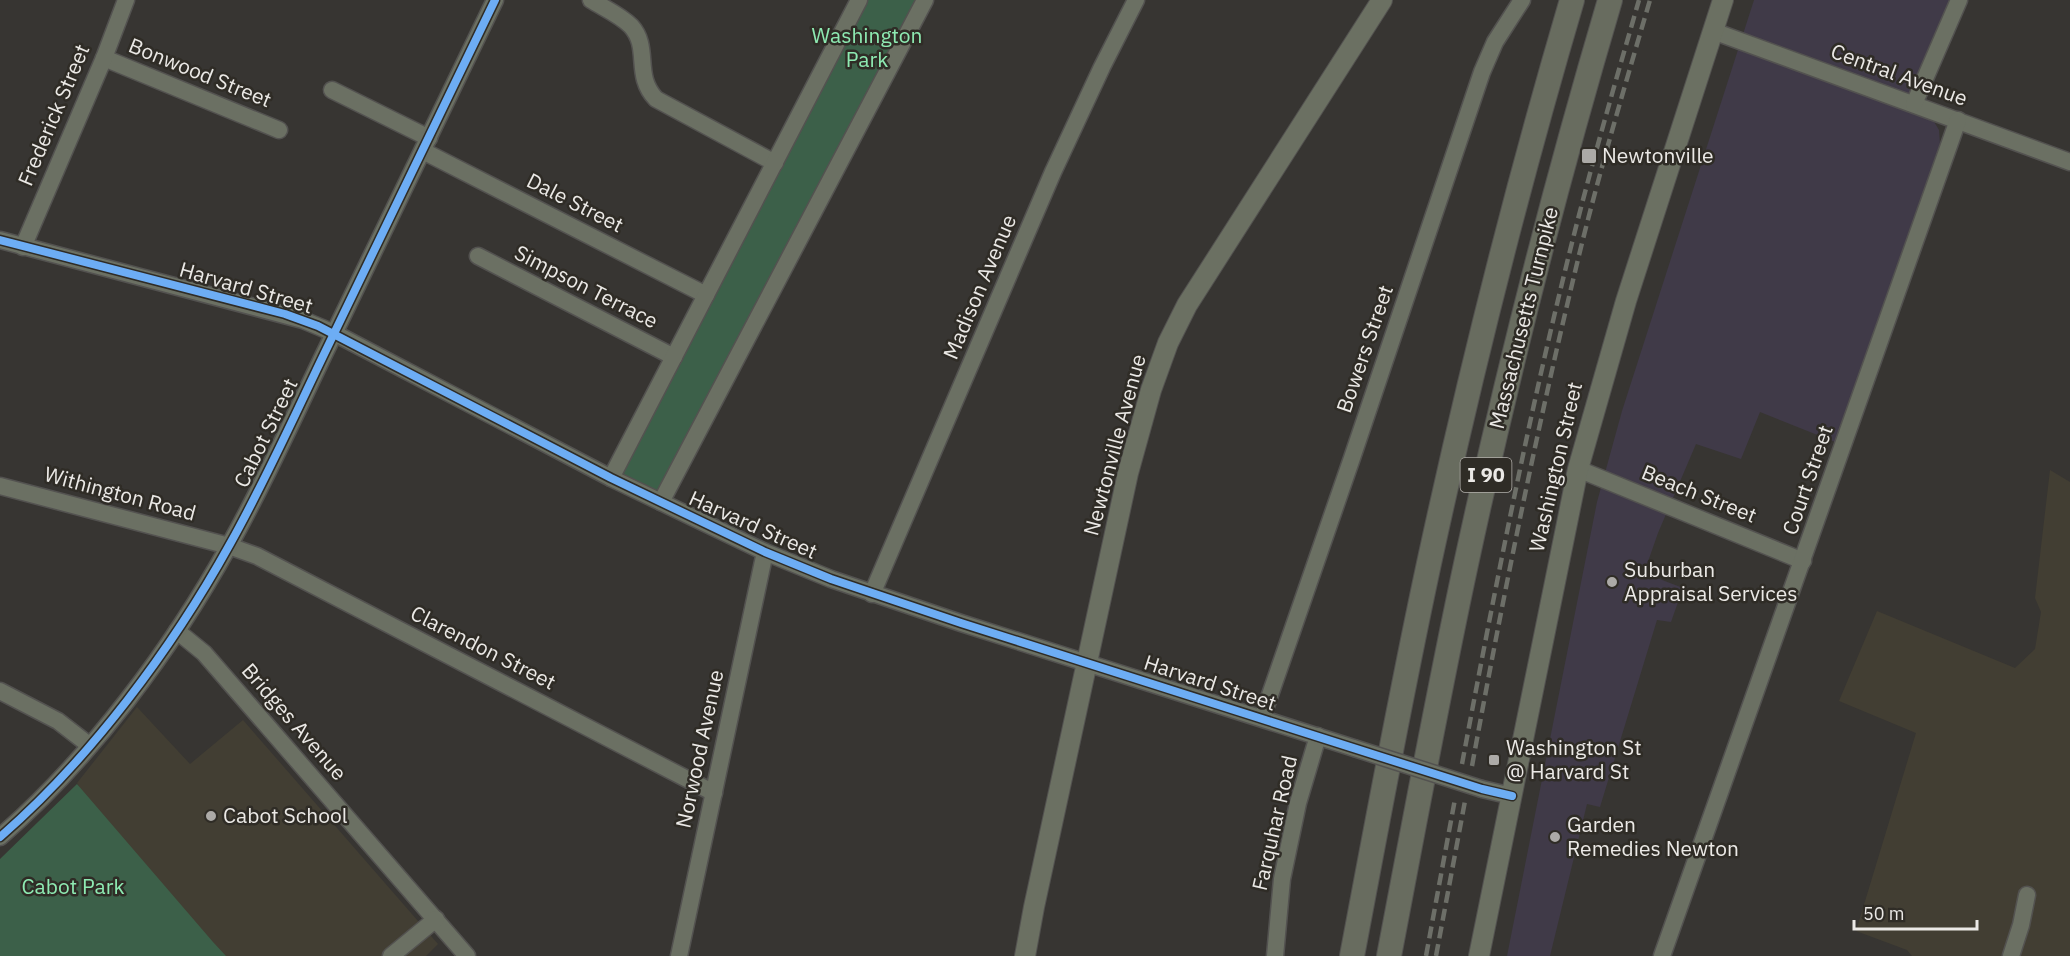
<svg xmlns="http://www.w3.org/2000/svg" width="2070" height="956" viewBox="0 0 2070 956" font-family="'IBM Plex Sans',sans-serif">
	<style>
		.commercial { fill: #403a48 }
		.built { fill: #423e33 }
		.green { fill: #3c6049 }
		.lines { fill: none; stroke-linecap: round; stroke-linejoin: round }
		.minor-casing { stroke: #535250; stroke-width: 19 }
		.major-casing { stroke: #535250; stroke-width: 22 }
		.highway-casing { stroke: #535250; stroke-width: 26 }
		.minor { stroke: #6b7063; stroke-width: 16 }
		.major { stroke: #6b7062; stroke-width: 20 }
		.highway { stroke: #686c5f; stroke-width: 24 }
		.rail { stroke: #6d6f68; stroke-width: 4.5; stroke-dasharray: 12 6; stroke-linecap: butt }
		.minor-bridge-casing { stroke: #535250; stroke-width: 19; stroke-linecap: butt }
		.minor-bridge { stroke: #6b7063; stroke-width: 16 }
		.cycleway-casing { stroke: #2f2c26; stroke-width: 11 }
		.cycleway { stroke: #6dadf4; stroke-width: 8 }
		.poi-dot { fill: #acaaa7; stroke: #2f2c26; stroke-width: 2 }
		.labels { text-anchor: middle; stroke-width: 5; stroke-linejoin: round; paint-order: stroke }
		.shield { fill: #2f2c26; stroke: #b3b0ac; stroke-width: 1.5 }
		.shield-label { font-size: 20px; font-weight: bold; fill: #ebe9e6 }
		.park-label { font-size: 21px; fill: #8eeab2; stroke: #2f2c26 }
		.street-label { font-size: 21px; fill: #ebe9e6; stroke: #2f2c26 }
		.poi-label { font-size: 21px; fill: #ebe9e6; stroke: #2f2c26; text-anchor: start }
	</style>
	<rect width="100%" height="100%" fill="#373532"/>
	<path class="commercial" d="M 1754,0 L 1951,0 L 1918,95 L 1939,130 L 1940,144 L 1835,442 L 1760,412 L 1741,459 L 1696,444 L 1658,533 L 1644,573 L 1683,588 L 1671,622 L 1657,620 L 1600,807 L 1587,804 L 1550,956 L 1507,956 L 1597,502 L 1622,411 Z"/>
	<g class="built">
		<path d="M 2050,470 L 2070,482 L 2070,956 L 1912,956 L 1907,950 L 1856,931 L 1916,733 L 1839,701 L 1877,611 L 2015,668 L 2035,649 L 2041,612 L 2035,598 Z"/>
		<path d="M 137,707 L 190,764 L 243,720 L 438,944 L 426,956 L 207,956 L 115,850 L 77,783 Z"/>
	</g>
	<g class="green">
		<path d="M 859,0 L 925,0 L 661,502 L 611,478 Z"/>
		<path d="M 77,784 L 213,942 L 226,956 L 0,956 L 0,859 Z"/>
	</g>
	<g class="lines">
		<defs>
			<g id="minor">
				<path d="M 591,0 C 604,8 620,15 631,26 C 651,48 633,75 656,99 L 775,163"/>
				<path d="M 1713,31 L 2070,162"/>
				<path d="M 104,58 L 279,130"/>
				<path d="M 332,90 L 429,138"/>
				<path d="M 1914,104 L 1959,0"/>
				<path d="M 423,151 L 706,295"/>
				<path d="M 0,240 L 303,320 L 334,333 L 611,478 L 765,552 L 831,579 L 961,623 L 1354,748"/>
				<path d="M 23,247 L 104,58 L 126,0"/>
				<path d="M 478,256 L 674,357"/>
				<path d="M 1578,469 L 1803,561"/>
				<path d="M 611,478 L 859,0"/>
				<path d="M 0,486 L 229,546 L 257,556 L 714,793"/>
				<path d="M 661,502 L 925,0"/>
				<path d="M 872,594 L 1053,172 L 1102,67 L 1136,0"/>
				<path d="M 177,631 L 204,653 L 467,956"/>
				<path d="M 0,691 L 58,721 L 89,745"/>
				<path d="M 1262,718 L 1352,458 L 1482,72 L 1495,42 L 1522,0"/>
				<path d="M 1482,789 L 1512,796"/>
				<path d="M 0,837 C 90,759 172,649 230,544 C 266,480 296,412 328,346 C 384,230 440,115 495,0"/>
				<path d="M 391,956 L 436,919"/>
				<path d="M 679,956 L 765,552"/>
				<path d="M 1275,956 L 1282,879 L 1298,803 L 1318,736"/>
				<path d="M 1662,956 L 1958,120"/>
				<path d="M 2011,956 L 2021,925 L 2027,895"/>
			</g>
			<g id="major">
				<path d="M 1025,956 L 1034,907 L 1128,473 L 1151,390 L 1168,343 L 1187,305 L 1382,0"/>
				<path d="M 1479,956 L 1578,469 L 1626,301 L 1723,0"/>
			</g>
			<g id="highway">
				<path d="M 1352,956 C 1378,819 1403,681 1433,545 C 1473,362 1519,180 1572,0"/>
				<path d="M 1389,956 C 1414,825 1438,694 1466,564 C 1507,374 1555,186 1610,0"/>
			</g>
		</defs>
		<use href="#minor" class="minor-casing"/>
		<use href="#major" class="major-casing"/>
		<use href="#highway" class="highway-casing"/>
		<use href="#minor" class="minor"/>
		<use href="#major" class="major"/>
		<use href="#highway" class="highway"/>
		<g class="rail">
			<path d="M 1462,764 C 1493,599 1525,434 1565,271 C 1587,180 1613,90 1639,0"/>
			<path d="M 1472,766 C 1502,602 1535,438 1574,276 C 1596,183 1623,92 1650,0"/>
			<path d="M 1426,956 L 1455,799"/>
			<path d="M 1436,956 L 1465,801"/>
		</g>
		<defs>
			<path id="minor-bridge" d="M 1354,748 L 1482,789"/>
		</defs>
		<use href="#minor-bridge" class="minor-bridge-casing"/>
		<use href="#minor-bridge" class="minor-bridge"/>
		<defs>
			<g id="cycleway">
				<path d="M 0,240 L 285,314 L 318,326 L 611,478 L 765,552 L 831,579 L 961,623 L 1482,789 L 1512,796"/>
				<path d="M 0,837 C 90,759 172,649 230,544 C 266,480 296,412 328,346 C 384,230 440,115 495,0"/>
			</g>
		</defs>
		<use href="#cycleway" class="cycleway-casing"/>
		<use href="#cycleway" class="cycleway"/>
	</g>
	<g class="poi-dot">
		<rect x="1581" y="148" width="16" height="16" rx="3"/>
		<circle cx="1612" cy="582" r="6"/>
		<rect x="1488" y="754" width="12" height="12" rx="3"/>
		<circle cx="211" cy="816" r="6"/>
		<circle cx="1555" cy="837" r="6"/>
	</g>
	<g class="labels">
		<rect class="shield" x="1460.5" y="458" width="51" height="34" rx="4.5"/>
		<g class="shield-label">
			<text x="1486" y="482">I 90</text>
		</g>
		<g class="park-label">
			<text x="867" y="43">Washington<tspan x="867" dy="24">Park</tspan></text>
			<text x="73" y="894">Cabot Park</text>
		</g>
		<g class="street-label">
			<text transform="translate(200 73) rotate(22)" y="7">Bonwood Street</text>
			<text transform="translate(1899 75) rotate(20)" y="7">Central Avenue</text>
			<text transform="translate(54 115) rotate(-67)" y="7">Frederick Street</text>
			<text transform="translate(575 203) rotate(27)" y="7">Dale Street</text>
			<text transform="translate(586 287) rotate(27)" y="7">Simpson Terrace</text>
			<text transform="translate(980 287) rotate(-67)" y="7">Madison Avenue</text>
			<text transform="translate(246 288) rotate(16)" y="7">Harvard Street</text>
			<text transform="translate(1524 318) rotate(-76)" y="7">Massachusetts Turnpike</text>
			<text transform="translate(1365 349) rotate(-71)" y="7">Bowers Street</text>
			<text transform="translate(266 433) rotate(-64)" y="7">Cabot Street</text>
			<text transform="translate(1115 445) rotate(-75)" y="7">Newtonville Avenue</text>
			<text transform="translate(1556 467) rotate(-77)" y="7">Washington Street</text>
			<text transform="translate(1808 480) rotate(-71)" y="7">Court Street</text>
			<text transform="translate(120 494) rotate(15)" y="7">Withington Road</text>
			<text transform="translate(1699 494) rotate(22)" y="7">Beach Street</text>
			<text transform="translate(753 525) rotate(24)" y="7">Harvard Street</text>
			<text transform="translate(483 648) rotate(27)" y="7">Clarendon Street</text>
			<text transform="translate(1210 683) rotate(18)" y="7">Harvard Street</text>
			<text transform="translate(294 722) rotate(49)" y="7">Bridges Avenue</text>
			<text transform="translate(700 749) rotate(-78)" y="7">Norwood Avenue</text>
			<text transform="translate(1275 823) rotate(-77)" y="7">Farquhar Road</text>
		</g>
		<g class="poi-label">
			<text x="1602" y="163">Newtonville</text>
			<text x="1624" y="577">Suburban<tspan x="1624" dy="24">Appraisal Services</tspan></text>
			<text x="1506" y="755">Washington St<tspan x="1506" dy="24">@ Harvard St</tspan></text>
			<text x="223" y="823">Cabot School</text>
			<text x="1567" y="832">Garden<tspan x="1567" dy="24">Remedies Newton</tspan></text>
		</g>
	</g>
	<path d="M1854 920v9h123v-9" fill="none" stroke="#ebe9e6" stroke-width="3"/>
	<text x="1863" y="920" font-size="18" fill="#ebe9e6" stroke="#2f2c26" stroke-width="4.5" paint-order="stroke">50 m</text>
</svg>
